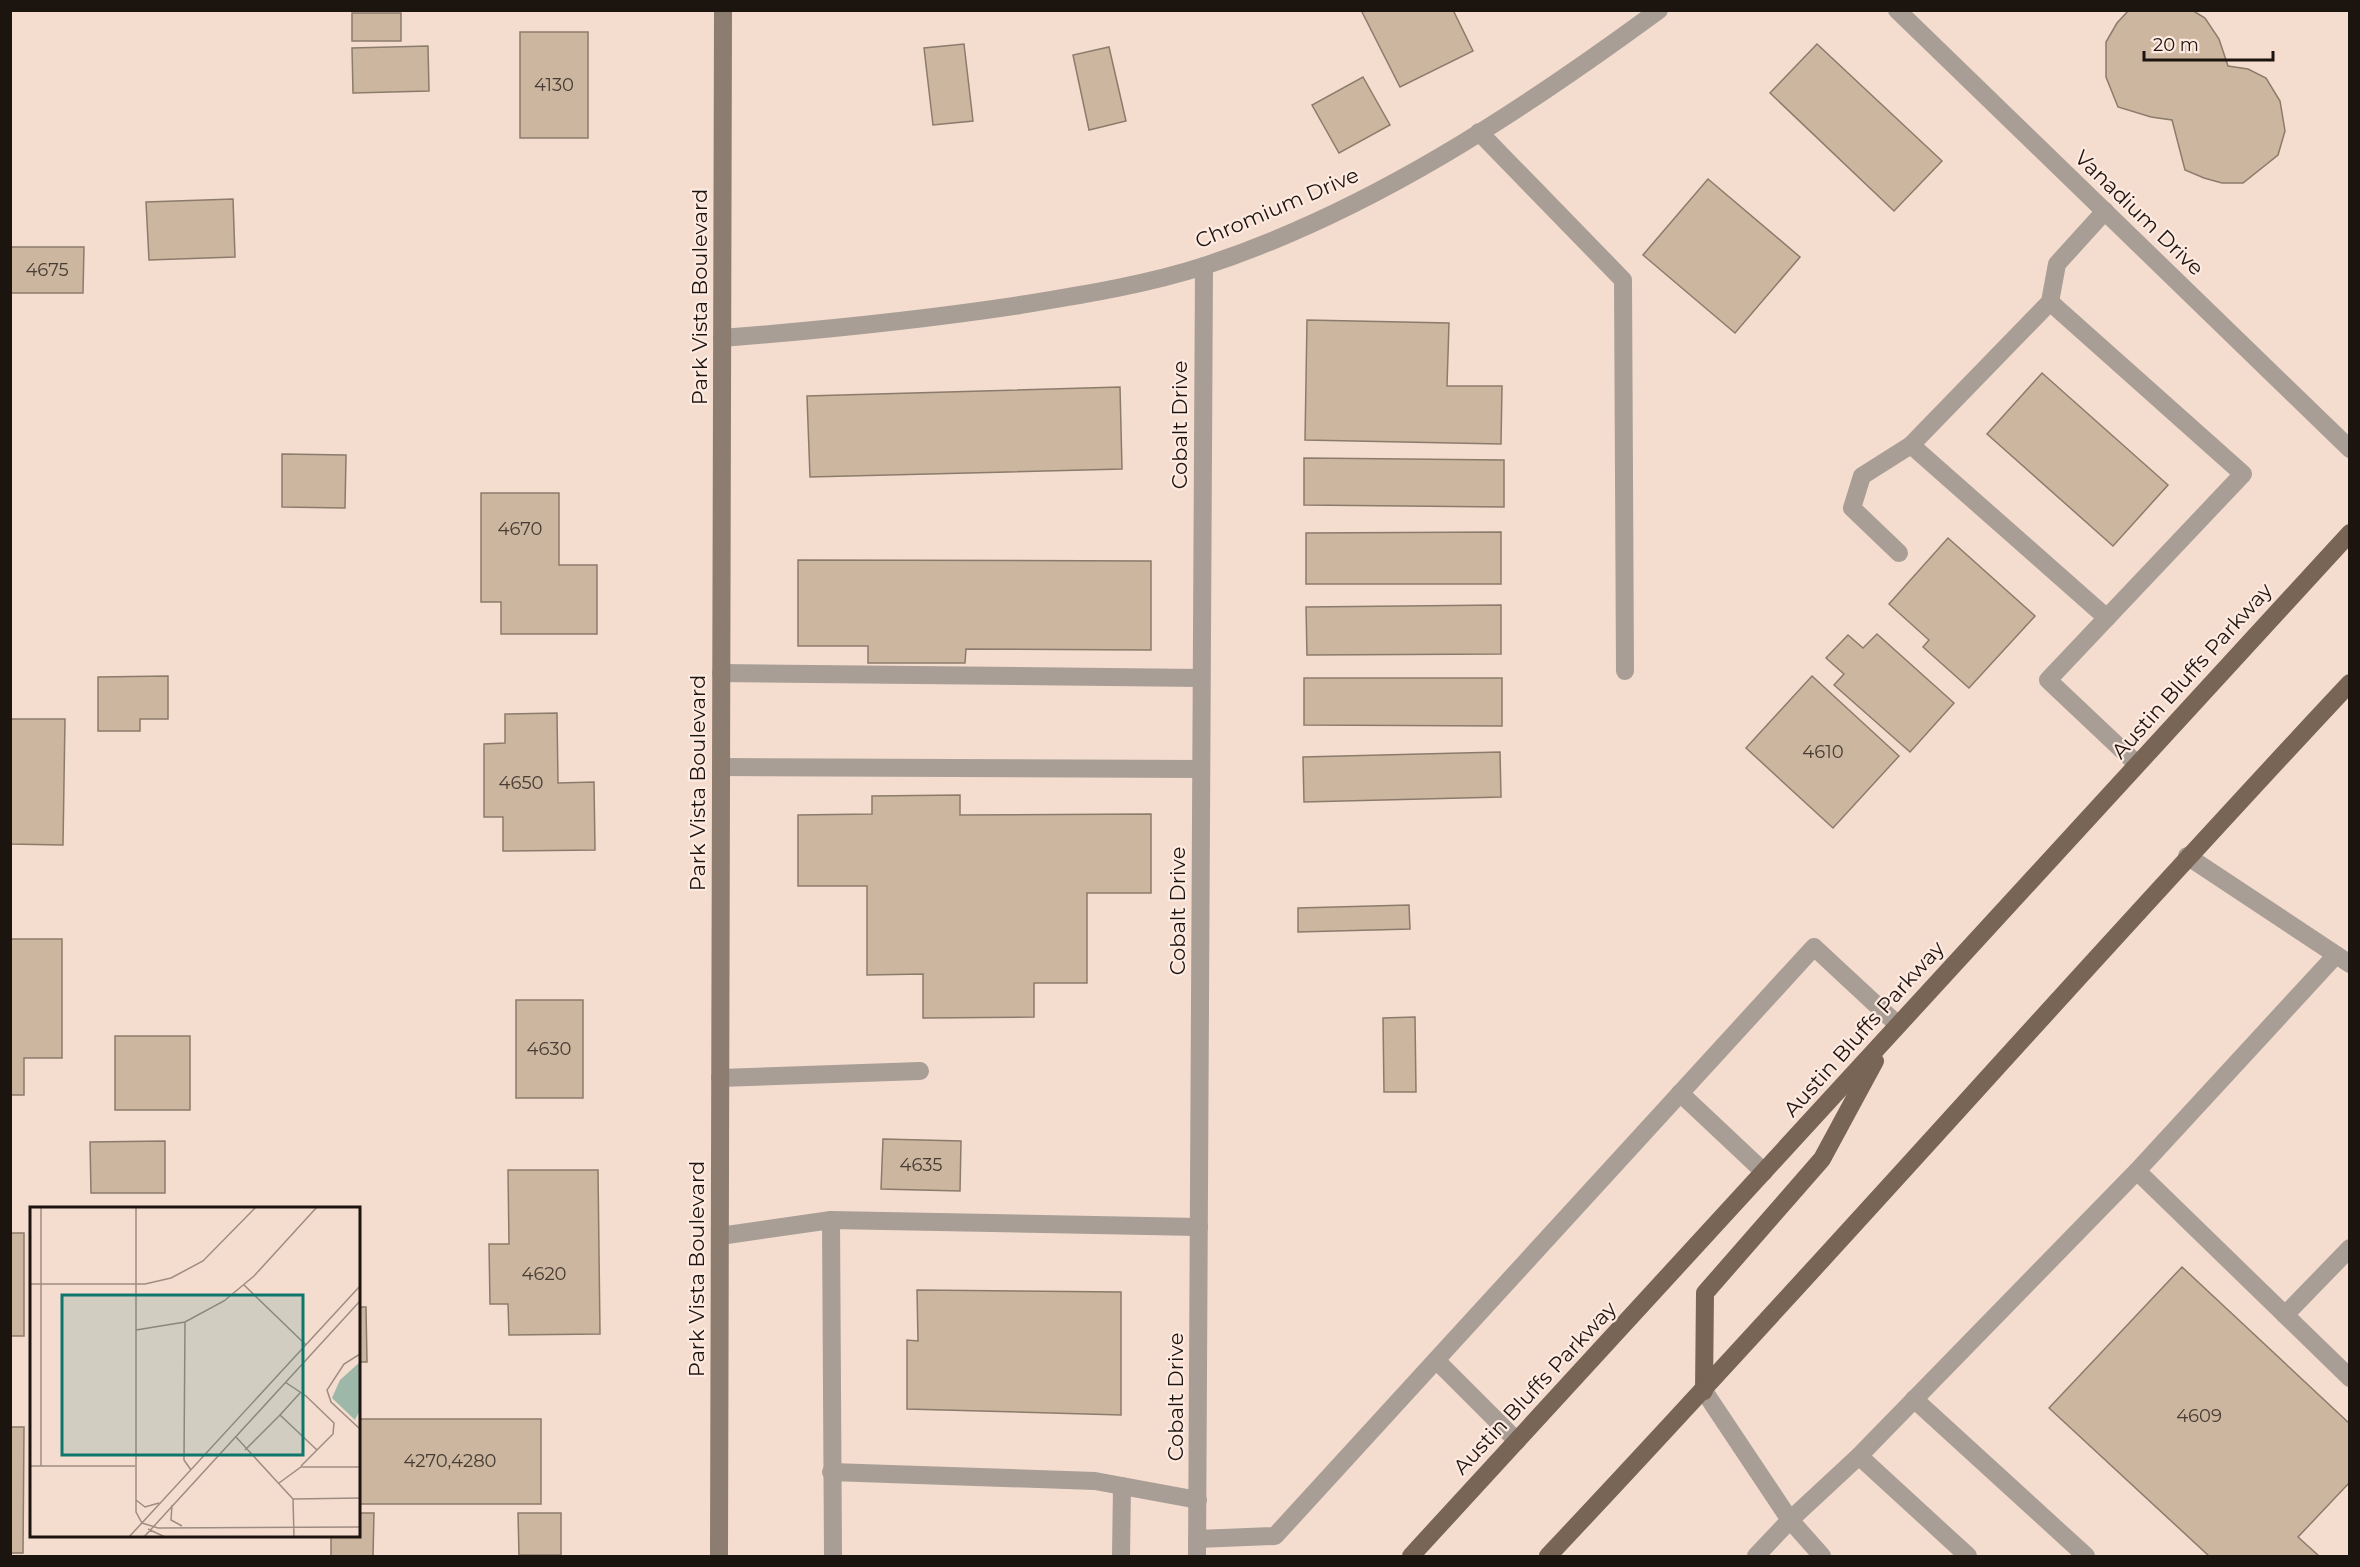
<svg xmlns="http://www.w3.org/2000/svg" width="2360" height="1567" viewBox="0 0 2360 1567" font-family="Montserrat,sans-serif">
	<style>
		.building { fill: #ccb6a0; stroke: #8c7b6b; stroke-width: 1.5 }
		.lines { fill: none; stroke-linecap: round; stroke-linejoin: round }
		.lane { stroke: #a89e95; stroke-width: 18 }
		.street { stroke: #a89e95; stroke-width: 18 }
		.secondary { stroke: #8c7d70; stroke-width: 18 }
		.primary { stroke: #786555; stroke-width: 18 }
		.labels { text-anchor: middle; stroke-width: 4.5; stroke-linejoin: round; paint-order: stroke }
		.number-label { font-size: 18px; fill: #483c33 }
		.street-label { font-size: 21px; fill: #1c140f; stroke: #feeae0 }
		.inset-road { fill: none; stroke: #9e8c82; stroke-width: 1.5 }
		.view { fill: #0f766e; fill-opacity: 0.15; stroke: #0f766e; stroke-width: 3 }
		.inset-edge { fill: none; stroke: #1c140f; stroke-width: 3 }
	</style>
	<rect width="100%" height="100%" fill="#f4dccf"/>
	<g class="building">
		<path d="M 1361,10 L 1453,10 L 1473,51 L 1400,87 Z"/>
		<path d="M 2129,10 L 2192,10 L 2205,18 L 2219,39 L 2228,66 L 2248,69 L 2266,78 L 2280,101 L 2285,131 L 2278,155 L 2243,183 L 2222,183 L 2204,178 L 2185,170 L 2172,120 L 2151,117 L 2118,107 L 2106,77 L 2106,42 L 2117,23 Z"/>
		<rect x="352" y="13" width="49" height="28"/>
		<rect x="520" y="32" width="68" height="106"/>
		<path d="M 964,44 L 973,121 L 933,125 L 924,48 Z"/>
		<path d="M 1817,44 L 1942,161 L 1894,211 L 1770,93 Z"/>
		<path d="M 428,46 L 429,91 L 353,93 L 352,48 Z"/>
		<path d="M 1109,47 L 1126,121 L 1089,130 L 1073,55 Z"/>
		<path d="M 1363,77 L 1390,125 L 1339,153 L 1312,105 Z"/>
		<path d="M 1708,179 L 1800,257 L 1735,333 L 1643,255 Z"/>
		<path d="M 233,199 L 235,257 L 149,260 L 146,202 Z"/>
		<path d="M 10,247 L 84,247 L 83,293 L 10,293 Z"/>
		<path d="M 1307,320 L 1449,323 L 1447,386 L 1502,386 L 1501,444 L 1305,440 Z"/>
		<path d="M 2042,373 L 2168,485 L 2113,546 L 1987,434 Z"/>
		<path d="M 1120,387 L 1122,469 L 810,477 L 807,396 Z"/>
		<path d="M 282,454 L 346,455 L 345,508 L 282,507 Z"/>
		<path d="M 1304,458 L 1504,460 L 1504,507 L 1304,505 Z"/>
		<path d="M 481,493 L 559,493 L 559,565 L 597,565 L 597,634 L 501,634 L 501,602 L 481,602 Z"/>
		<path d="M 1501,532 L 1501,584 L 1306,584 L 1306,533 Z"/>
		<path d="M 1948,538 L 2035,616 L 1969,688 L 1923,647 L 1929,640 L 1889,604 Z"/>
		<path d="M 798,560 L 1151,561 L 1151,650 L 966,649 L 965,663 L 868,663 L 868,646 L 798,646 Z"/>
		<path d="M 1501,605 L 1501,654 L 1307,655 L 1306,607 Z"/>
		<path d="M 1877,634 L 1954,703 L 1910,752 L 1834,685 L 1844,674 L 1826,658 L 1848,635 L 1863,648 Z"/>
		<path d="M 168,676 L 168,719 L 140,719 L 140,731 L 98,731 L 98,677 Z"/>
		<path d="M 1812,676 L 1899,756 L 1833,828 L 1746,748 Z"/>
		<path d="M 1304,678 L 1502,678 L 1502,726 L 1304,725 Z"/>
		<path d="M 557,713 L 558,783 L 594,782 L 595,850 L 503,851 L 503,817 L 484,817 L 484,744 L 505,743 L 505,714 Z"/>
		<path d="M 10,719 L 65,719 L 63,845 L 10,844 Z"/>
		<path d="M 1500,752 L 1501,797 L 1304,802 L 1303,757 Z"/>
		<path d="M 960,795 L 960,815 L 1151,814 L 1151,893 L 1087,893 L 1087,983 L 1034,983 L 1034,1017 L 923,1018 L 923,974 L 867,975 L 867,886 L 798,886 L 798,815 L 872,814 L 872,796 Z"/>
		<path d="M 1409,905 L 1410,929 L 1298,932 L 1298,908 Z"/>
		<path d="M 10,939 L 62,939 L 62,1058 L 24,1058 L 24,1095 L 10,1095 Z"/>
		<rect x="516" y="1000" width="67" height="98"/>
		<path d="M 1415,1017 L 1416,1092 L 1384,1092 L 1383,1018 Z"/>
		<rect x="115" y="1036" width="75" height="74"/>
		<path d="M 883,1139 L 961,1141 L 960,1191 L 881,1189 Z"/>
		<path d="M 165,1141 L 165,1193 L 91,1193 L 90,1142 Z"/>
		<path d="M 508,1170 L 598,1170 L 600,1334 L 509,1335 L 508,1304 L 490,1304 L 489,1244 L 509,1244 Z"/>
		<rect x="10" y="1233" width="14" height="103"/>
		<path d="M 2182,1267 L 2350,1424 L 2350,1482 L 2298,1537 L 2319,1556 L 2209,1556 L 2049,1408 Z"/>
		<path d="M 917,1290 L 1121,1292 L 1121,1415 L 907,1409 L 907,1340 L 918,1341 Z"/>
		<path d="M 358,1307 L 366,1307 L 367,1362 L 358,1362 Z"/>
		<rect x="358" y="1419" width="183" height="85"/>
		<path d="M 10,1427 L 24,1427 L 23,1553 L 10,1553 Z"/>
		<path d="M 358,1513 L 374,1513 L 373,1556 L 331,1556 L 331,1536 L 358,1536 Z"/>
		<path d="M 518,1513 L 561,1513 L 561,1555 L 519,1555 Z"/>
	</g>
	<g class="lines">
		<g class="lane">
			<path d="M 1479,132 L 1623,280 L 1625,671"/>
			<path d="M 2050,302 L 2243,474 L 2048,680 L 2137,764"/>
			<path d="M 1911,445 L 2107,618"/>
			<path d="M 1899,553 L 1852,508 L 1862,476 L 1911,445 L 2050,302 L 2057,264 L 2105,211"/>
			<path d="M 721,673 L 1201,678"/>
			<path d="M 721,767 L 1201,769"/>
			<path d="M 720,1078 L 920,1071"/>
			<path d="M 1680,1093 L 1764,1172"/>
			<path d="M 720,1236 L 831,1220"/>
			<path d="M 2285,1315 L 2350,1248"/>
			<path d="M 1436,1360 L 1517,1441"/>
			<path d="M 1914,1399 L 2086,1556"/>
			<path d="M 1859,1456 L 1968,1556"/>
			<path d="M 831,1472 L 1095,1481 L 1198,1500"/>
			<path d="M 1197,1539 L 1275,1536 L 1814,947 L 1898,1025"/>
			<path d="M 833,1556 L 831,1220 L 1199,1227"/>
			<path d="M 1121,1556 L 1122,1486"/>
			<path d="M 1756,1556 L 1790,1520"/>
		</g>
		<g class="street">
			<path d="M 1897,10 L 2350,449"/>
			<path d="M 722,338 C 822,330 921,320 1020,305 C 1081,295 1145,285 1204,266 C 1369,212 1520,112 1659,10"/>
			<path d="M 2187,856 L 2350,964"/>
			<path d="M 2336,955 L 2137,1171 L 2350,1378"/>
			<path d="M 1704,1391 L 1790,1520 L 1822,1556"/>
			<path d="M 1790,1520 L 1859,1456 L 2137,1171"/>
			<path d="M 1197,1556 L 1204,266"/>
		</g>
		<path class="secondary" d="M 719,1556 L 723,10"/>
		<g class="primary">
			<path d="M 1704,1391 L 1705,1293 L 1822,1159 L 1875,1061"/>
			<path d="M 1411,1556 L 2350,533"/>
			<path d="M 1548,1556 C 1819,1269 2079,972 2350,683"/>
		</g>
	</g>
	<g class="labels">
		<g class="number-label">
			<text x="554" y="91">4130</text>
			<text x="47" y="276">4675</text>
			<text x="520" y="535">4670</text>
			<text x="1823" y="758">4610</text>
			<text x="521" y="789">4650</text>
			<text x="549" y="1055">4630</text>
			<text x="921" y="1171">4635</text>
			<text x="544" y="1280">4620</text>
			<text x="2199" y="1422">4609</text>
			<text x="450" y="1467">4270,4280</text>
		</g>
		<g class="street-label">
			<text transform="translate(1277 208) rotate(-23)" y="7">Chromium Drive</text>
			<text transform="translate(2139 213) rotate(44)" y="7">Vanadium Drive</text>
			<text transform="translate(700 297) rotate(-90)" y="7">Park Vista Boulevard</text>
			<text transform="translate(1180 425) rotate(-90)" y="7">Cobalt Drive</text>
			<text transform="translate(2192 671) rotate(-48)" y="7">Austin Bluffs Parkway</text>
			<text transform="translate(698 783) rotate(-90)" y="7">Park Vista Boulevard</text>
			<text transform="translate(1178 911) rotate(-90)" y="7">Cobalt Drive</text>
			<text transform="translate(1864 1029) rotate(-48)" y="7">Austin Bluffs Parkway</text>
			<text transform="translate(697 1269) rotate(-90)" y="7">Park Vista Boulevard</text>
			<text transform="translate(1535 1388) rotate(-47)" y="7">Austin Bluffs Parkway</text>
			<text transform="translate(1176 1397) rotate(-90)" y="7">Cobalt Drive</text>
		</g>
	</g>
	<g transform="translate(30 1207)">
		<rect width="330" height="330" fill="#f4dccf"/>
		<path d="M 330,155 L 330,203 L 325,213 L 302,191 L 310,173 Z" fill="#9db7a9"/>
		<path class="inset-road" d="M 11,0 L 11,259M 106,0 L 106,305 L 112,316M 0,77 L 115,77 L 141,71 L 173,54 L 226,0M 214,78 L 276,138M 155,115 L 154,253 L 161,263M 106,123 L 155,115 L 194,94 L 224,69 L 287,0M 330,147 L 314,157 L 297,183 L 301,195 L 330,222M 255,175 L 276,189 L 304,216 L 303,227 L 287,243 L 250,208 L 270,186M 206,230 L 263,292 L 264,330M 215,243 L 250,208M 0,259 L 105,259M 271,259 L 287,243M 249,276 L 271,260 L 330,260M 263,292 L 330,291M 106,293 L 115,300 L 129,296M 142,298 L 141,313 L 152,319M 112,316 L 128,321 L 330,320M 118,322 L 135,330M 99,330 L 330,79M 114,330 L 330,94"/>
		<path class="view" d="M 32,88 L 273,88 L 273,248 L 32,248 Z"/>
		<rect width="330" height="330" class="inset-edge"/>
	</g>
	<rect width="2360" height="1567" fill="none" stroke="#1c140f" stroke-width="24"/>
	<path d="M2144 51v9h129v-9" fill="none" stroke="#1c140f" stroke-width="3"/>
	<text x="2153" y="51" font-size="18" fill="#1c140f" stroke="#feeae0" stroke-width="4.5" paint-order="stroke">20 m</text>
</svg>
